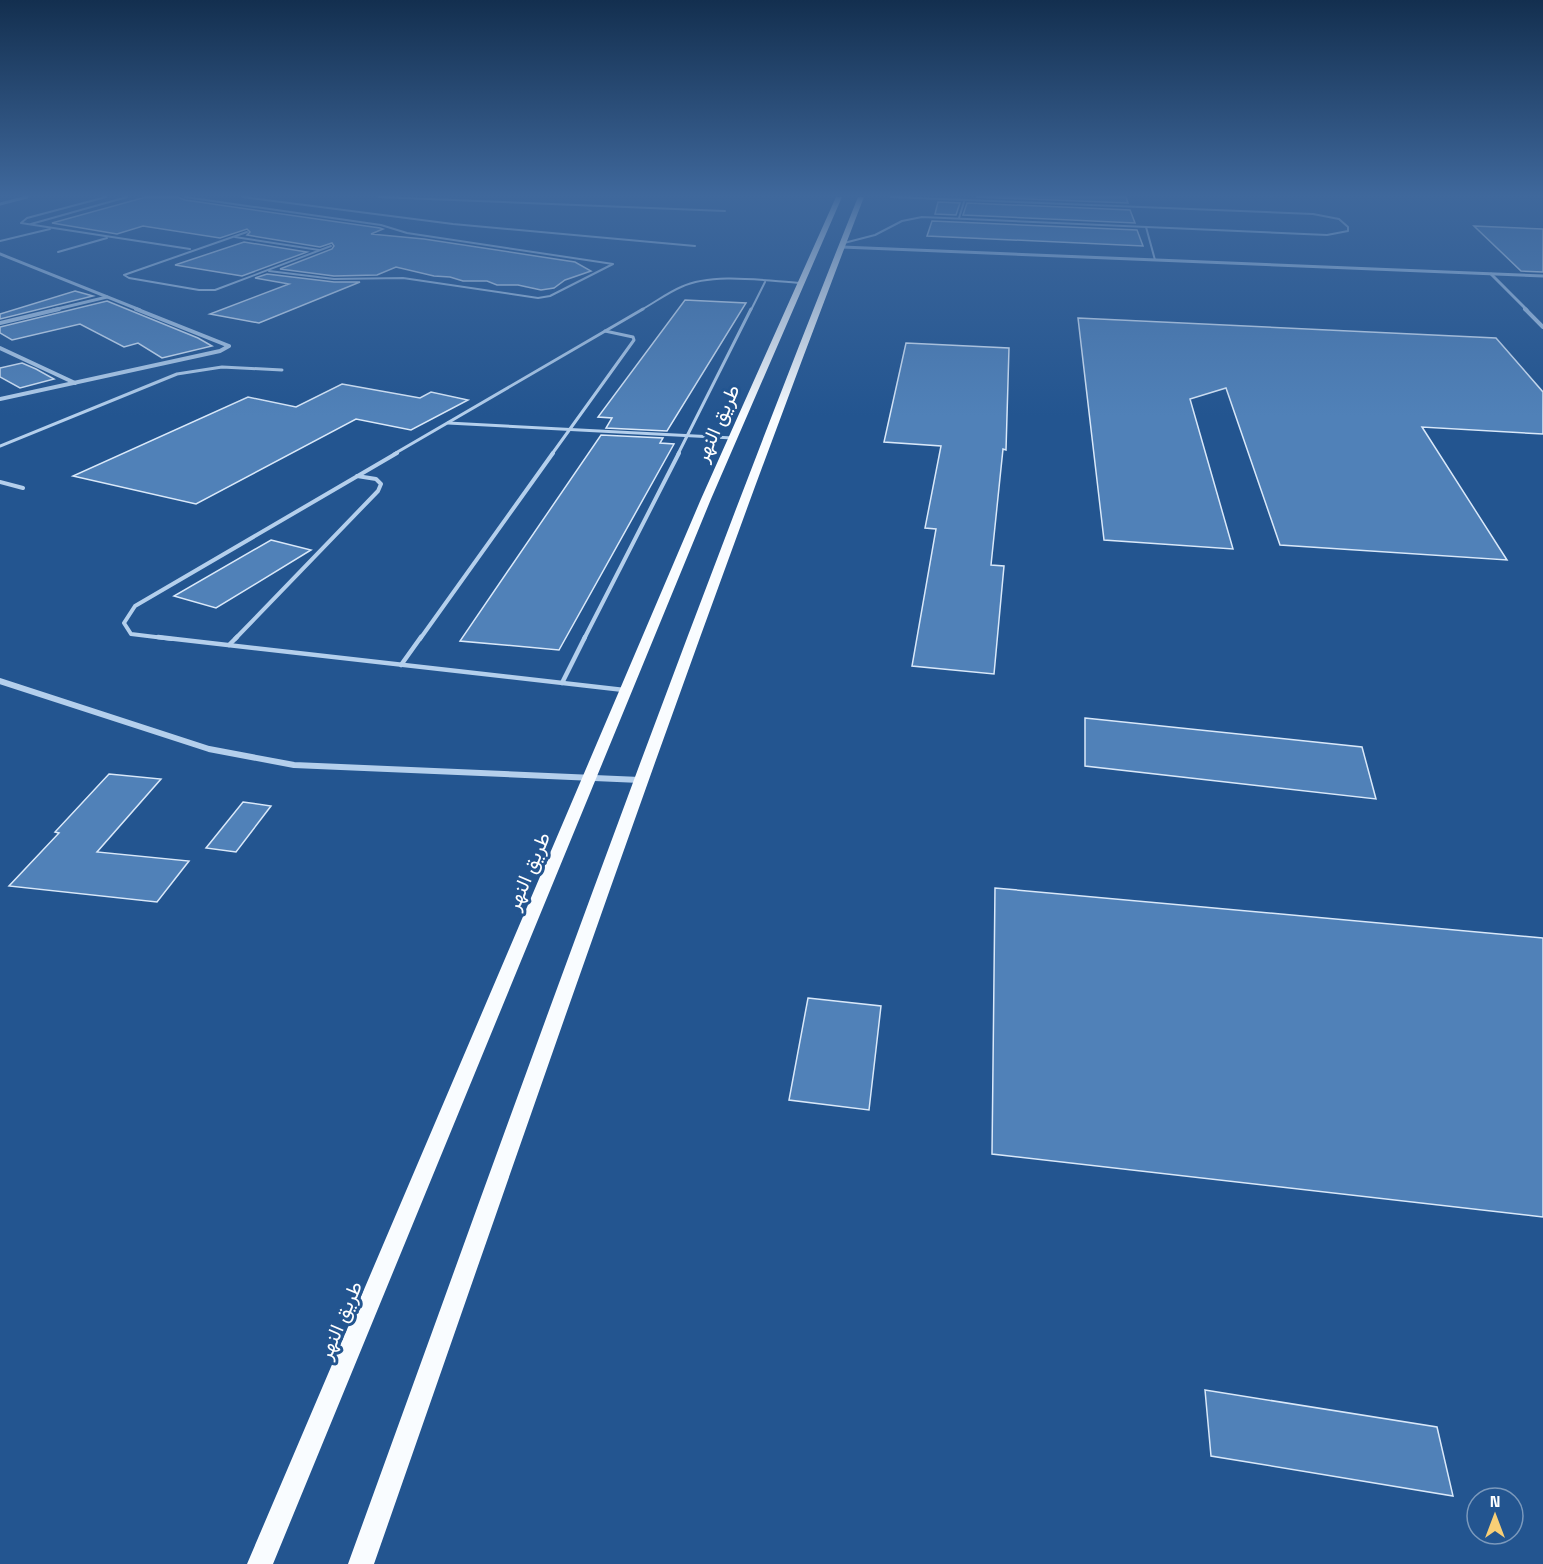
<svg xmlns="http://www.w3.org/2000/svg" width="1543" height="1564" viewBox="0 0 1543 1564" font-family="'Space Grotesk',Vazirmatn,sans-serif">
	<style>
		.building { fill: #5081b8; stroke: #d9e8f9; stroke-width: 1.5 }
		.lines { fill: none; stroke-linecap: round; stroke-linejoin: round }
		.service-far3 { stroke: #b4cfec; stroke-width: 2 }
		.service-far2 { stroke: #b4cfec; stroke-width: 3 }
		.service-far1 { stroke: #b4cfec; stroke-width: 4 }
		.service { stroke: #b4cfec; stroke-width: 4.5 }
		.minor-far2 { stroke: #b4cfec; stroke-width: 3 }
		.minor-far1 { stroke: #b4cfec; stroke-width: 4 }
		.minor { stroke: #b4cfec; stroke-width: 6 }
		.primary { fill: #f9fcff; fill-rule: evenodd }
		.labels { text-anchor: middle; stroke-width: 6; stroke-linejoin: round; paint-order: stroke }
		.street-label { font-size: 20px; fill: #fff; stroke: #235590 }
	</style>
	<rect width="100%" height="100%" fill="#235590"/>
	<g class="building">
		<path d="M 146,197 L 178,197 L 185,200 L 380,228 L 383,229 L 371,234 L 424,239 L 575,262 L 591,271 L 565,280 L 554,288 L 541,290 L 518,285 L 497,285 L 487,281 L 463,281 L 450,277 L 434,276 L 396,267 L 377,275 L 334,276 L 280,269 L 332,249 L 334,246 L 332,243 L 320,247 L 247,235 L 250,232 L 247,229 L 220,238 L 143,226 L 117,234 L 52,223 Z"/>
		<path d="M 976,197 L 1126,197 L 1128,203 Z"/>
		<path d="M 938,202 L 960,203 L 956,215 L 935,214 Z"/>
		<path d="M 967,203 L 1130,210 L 1135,223 L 963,215 Z"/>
		<path d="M 932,221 L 1137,230 L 1143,246 L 927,236 Z"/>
		<path d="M 1474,226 L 1543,229 L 1543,272 L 1521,271 Z"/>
		<path d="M 244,242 L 307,252 L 242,276 L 175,265 Z"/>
		<path d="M 267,274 L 334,282 L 360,282 L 259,323 L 210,314 L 289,284 L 255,278 Z"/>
		<path d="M 75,291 L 93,296 L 0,319 L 0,314 Z"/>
		<path d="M 685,300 L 746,303 L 667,431 L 606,428 L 612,418 L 598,417 Z"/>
		<path d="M 107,301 L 198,338 L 212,346 L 162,358 L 138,343 L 124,347 L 80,324 L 12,340 L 0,333 L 0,327 Z"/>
		<path d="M 1078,318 L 1496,338 L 1543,392 L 1543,434 L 1422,427 L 1507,560 L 1280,545 L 1226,388 L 1190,399 L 1233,549 L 1104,540 Z"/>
		<path d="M 906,343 L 1009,348 L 1006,450 L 1003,449 L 991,565 L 1004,566 L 994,674 L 912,666 L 936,529 L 925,528 L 941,446 L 884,442 Z"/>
		<path d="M 22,363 L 36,369 L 54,379 L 20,388 L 0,377 L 0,368 Z"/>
		<path d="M 342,384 L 420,398 L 431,392 L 468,400 L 411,430 L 356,419 L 196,504 L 73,476 L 248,397 L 296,407 Z"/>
		<path d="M 601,435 L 663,438 L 660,443 L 674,444 L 559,650 L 460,641 Z"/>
		<path d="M 271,540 L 311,550 L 216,608 L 174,596 Z"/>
		<path d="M 1085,718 L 1362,747 L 1376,799 L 1085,766 Z"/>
		<path d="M 109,774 L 161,779 L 97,852 L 189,861 L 157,902 L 9,886 L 59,833 L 55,832 Z"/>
		<path d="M 243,802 L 271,806 L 236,852 L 206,848 Z"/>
		<path d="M 995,888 L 1543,938 L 1543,1217 L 992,1154 Z"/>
		<path d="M 808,998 L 881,1006 L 869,1110 L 789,1100 Z"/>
		<path d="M 1205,1390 L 1437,1427 L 1453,1496 L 1211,1456 Z"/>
	</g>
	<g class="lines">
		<g class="service-far3">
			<path d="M 106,197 L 27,218 L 21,223 L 190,249"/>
			<path d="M 185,197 L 381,225 L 407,233 L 613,264 L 550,296 L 538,298 L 403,278 L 334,279 L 269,271"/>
			<path d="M 242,197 L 453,224 L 695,246"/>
			<path d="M 379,197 L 725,211"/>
			<path d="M 959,218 L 964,202"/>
			<path d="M 31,224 L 127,197"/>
			<path d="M 1146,227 L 1155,260"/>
			<path d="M 247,232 L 124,275 L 129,278 L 199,290 L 215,290 L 331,246"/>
			<path d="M 235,237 L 319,250"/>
			<path d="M 0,241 L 50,229"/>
			<path d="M 844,243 L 875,235 L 902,221 L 922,217 L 1327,235 L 1348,231 L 1348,227 L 1339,219 L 1313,214 L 891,197"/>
			<path d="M 58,252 L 107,238"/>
			<path d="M 641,310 C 654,303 667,293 681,287 C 713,272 766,281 801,283"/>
			<path d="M 751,310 L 765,282"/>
		</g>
		<g class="service-far2">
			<path d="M 448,423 L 733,438"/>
			<path d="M 0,446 L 177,374 L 222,367 L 282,370"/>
			<path d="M 394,454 L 643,309"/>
			<path d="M 552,454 L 634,340 L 633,337 L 605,331"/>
			<path d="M 678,454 L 751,309"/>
		</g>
		<g class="service-far1">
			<path d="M 0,482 L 23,488"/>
			<path d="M 172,639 L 131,634 L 124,623 L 135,606 L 397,453"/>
			<path d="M 235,639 L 378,491 L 381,484 L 376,479 L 357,476"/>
			<path d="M 420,639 L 553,453"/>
			<path d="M 584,639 L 679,453"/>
		</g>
		<g class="service">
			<path d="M 158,637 L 624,690"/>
			<path d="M 229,645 L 237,637"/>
			<path d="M 401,665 L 421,637"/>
			<path d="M 562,683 L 585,637"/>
		</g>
		<g class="minor-far2">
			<path d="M 0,204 L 27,197"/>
			<path d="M 842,247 L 1543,276"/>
			<path d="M 0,254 L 140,310"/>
			<path d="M 1491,274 L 1527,310"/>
			<path d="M 53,310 L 107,297"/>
		</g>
		<g class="minor-far1">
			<path d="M 1525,309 L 1543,327"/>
			<path d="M 0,323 L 59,309"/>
			<path d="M 0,348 L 75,383"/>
			<path d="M 0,399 L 220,351 L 229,346 L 136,309"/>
		</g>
		<path class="minor" d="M 0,681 L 209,749 L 294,765 L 640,780"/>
		<g class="primary">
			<path d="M 836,197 L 842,197 L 711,499 L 273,1564 L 247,1564 L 701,499 Z"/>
			<path d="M 858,197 L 864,197 C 690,649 534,1107 374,1564 L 348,1564 C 514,1107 677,649 858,197 Z"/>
		</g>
	</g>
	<linearGradient id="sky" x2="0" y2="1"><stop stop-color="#132f4f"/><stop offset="0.47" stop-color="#3f689c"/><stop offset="1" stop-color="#3f689c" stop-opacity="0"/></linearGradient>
	<rect width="1543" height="416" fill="url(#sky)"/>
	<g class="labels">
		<g class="street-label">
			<text transform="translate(717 423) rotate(-66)" y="7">طريق النهر</text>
			<text transform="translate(528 871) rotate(-67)" y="7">طريق النهر</text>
			<text transform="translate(340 1320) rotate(-67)" y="7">طريق النهر</text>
		</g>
	</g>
	<g transform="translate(1495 1516)"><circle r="28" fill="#235590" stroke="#7b99bc" stroke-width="1.5"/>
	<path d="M0-4.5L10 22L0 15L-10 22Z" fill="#f8cf76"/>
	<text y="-9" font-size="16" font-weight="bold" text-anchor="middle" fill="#ffffff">N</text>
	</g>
</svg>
